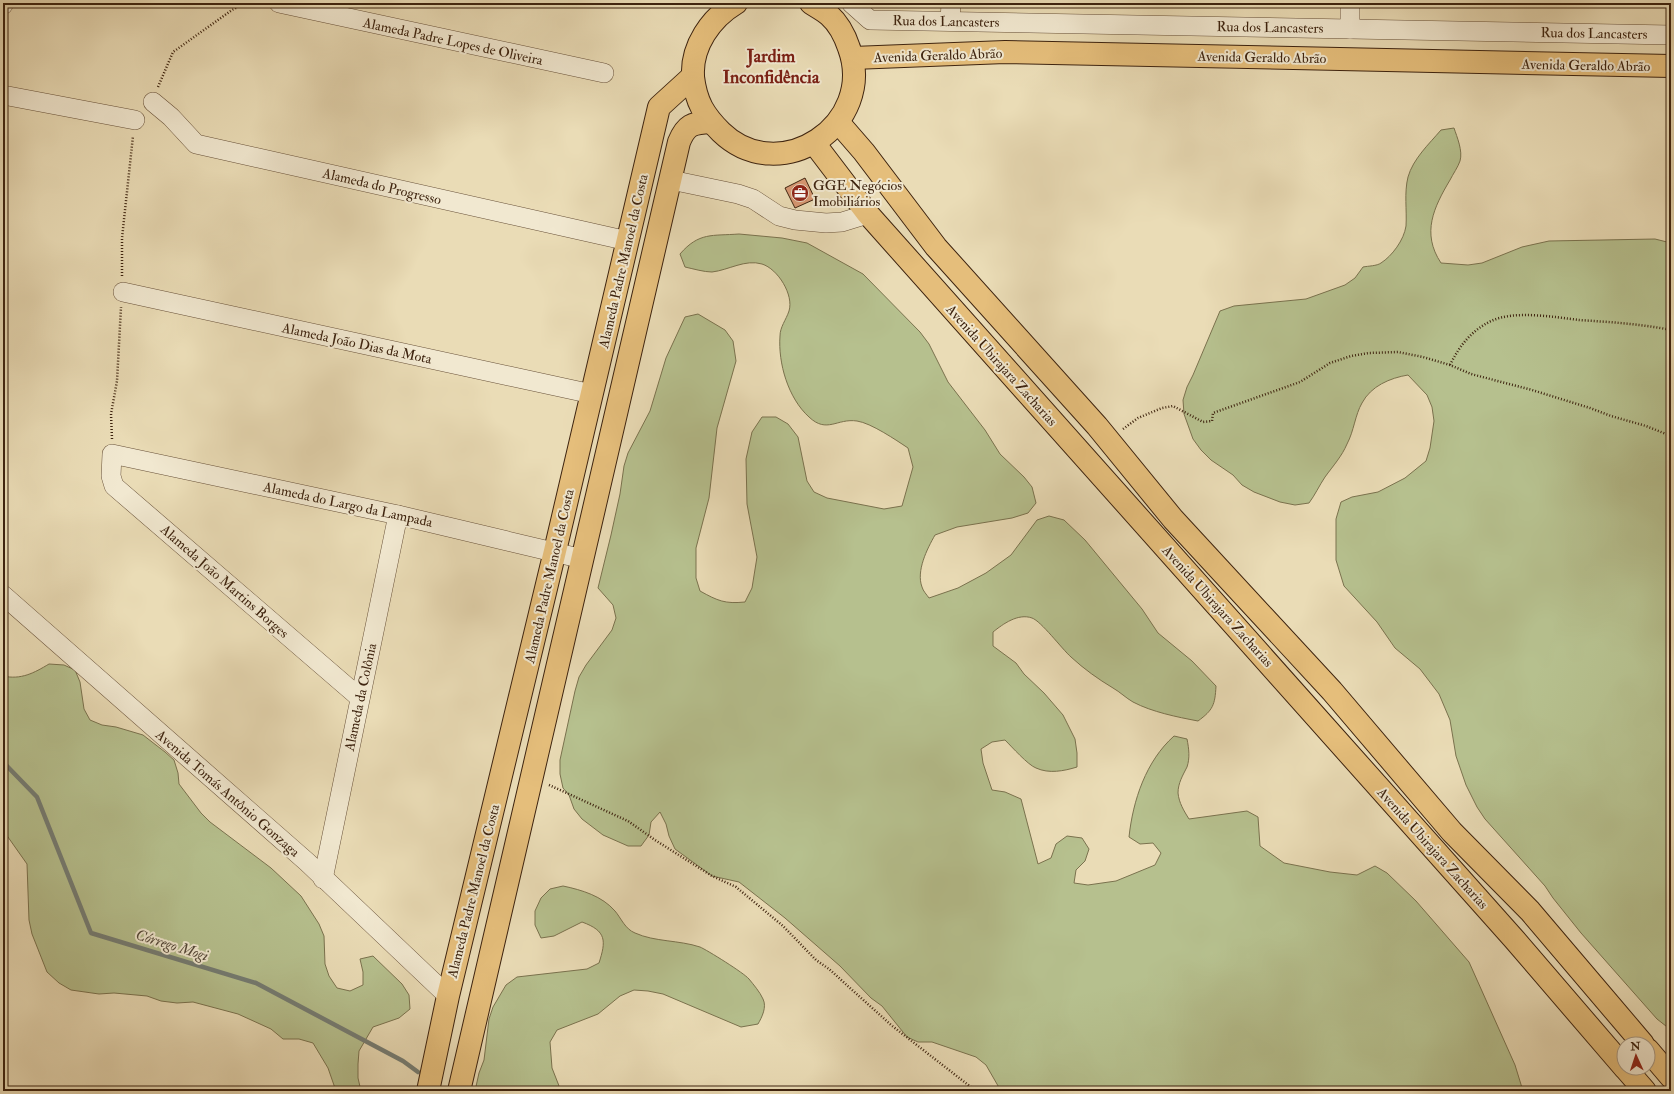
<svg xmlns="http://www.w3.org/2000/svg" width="1674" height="1094" viewBox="0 0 1674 1094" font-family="'IM FELL Double Pica',serif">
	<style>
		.green { fill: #b6c08e; stroke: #7a724e }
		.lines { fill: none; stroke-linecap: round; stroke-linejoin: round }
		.stream { stroke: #757d74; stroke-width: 4.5 }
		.building { fill: #d79772; stroke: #3d230f }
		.minor-casing { stroke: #685139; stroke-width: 20 }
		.major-casing { stroke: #3d230f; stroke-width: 24 }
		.path { stroke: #3d230f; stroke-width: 2.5; stroke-dasharray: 1 2; stroke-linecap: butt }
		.minor { stroke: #f1e8d0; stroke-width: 19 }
		.major { stroke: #e5be7b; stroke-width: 22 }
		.labels { text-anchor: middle; stroke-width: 4; stroke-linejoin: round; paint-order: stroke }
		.street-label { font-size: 14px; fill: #3d230f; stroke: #f1e8d0 }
		.poi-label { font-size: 14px; fill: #3d230f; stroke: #f1e8d0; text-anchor: start }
		.water-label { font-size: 15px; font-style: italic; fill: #544839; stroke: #f1e8d0 }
		.district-label { font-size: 18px; font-weight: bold; fill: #7a1f14; stroke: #f1e8d0 }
	</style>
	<rect width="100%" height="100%" fill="#eadcb6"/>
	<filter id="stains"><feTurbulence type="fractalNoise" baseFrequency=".005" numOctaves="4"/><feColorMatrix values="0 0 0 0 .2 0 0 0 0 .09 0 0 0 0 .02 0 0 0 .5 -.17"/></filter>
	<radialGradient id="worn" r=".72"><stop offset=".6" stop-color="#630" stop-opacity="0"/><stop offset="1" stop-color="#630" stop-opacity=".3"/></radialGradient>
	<g class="green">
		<path d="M 1454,128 C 1457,137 1463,151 1460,161 C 1458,167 1453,174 1450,180 C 1434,207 1421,233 1441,263 L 1468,265 L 1482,263 L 1522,247 L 1549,241 L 1655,239 L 1671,243 L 1671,1030 L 1657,1019 L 1581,933 L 1553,898 L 1545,886 L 1485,819 L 1477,807 L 1466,785 L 1456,756 L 1450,720 L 1439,694 L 1420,669 L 1395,648 L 1377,622 L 1344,586 L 1336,560 L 1336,519 L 1341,502 L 1352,497 L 1378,492 L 1405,478 L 1426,461 L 1430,448 L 1434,421 L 1432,407 L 1427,395 L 1408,375 C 1390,378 1371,386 1362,403 C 1355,415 1354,431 1347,444 C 1342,456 1333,466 1325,477 C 1319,486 1315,495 1309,503 L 1295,505 L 1280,502 L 1254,492 L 1242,485 L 1233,475 L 1211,460 L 1201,450 L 1193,439 L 1184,414 L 1183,400 L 1187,387 L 1193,375 L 1220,311 L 1234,306 L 1306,299 L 1345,285 L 1355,278 L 1363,267 C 1368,266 1377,266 1381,263 C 1392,256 1404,240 1406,226 C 1407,210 1404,193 1408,177 C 1413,159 1429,144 1441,130 Z"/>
		<path d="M 739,234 L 782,238 L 807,243 L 863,274 L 920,332 L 929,344 L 948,382 L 985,430 L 1000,454 L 1024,477 L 1032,487 L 1036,503 L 1028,513 L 1012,518 L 957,527 L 935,535 C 927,549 916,571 922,587 C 923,591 927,595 929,598 L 958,588 L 986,573 L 1011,555 L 1037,520 L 1049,516 L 1064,520 L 1085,540 L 1142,609 L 1158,633 L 1192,661 L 1216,686 C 1215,705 1213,710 1198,721 C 1177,717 1152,712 1133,702 C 1126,698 1120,692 1113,688 C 1098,679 1084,669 1071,657 C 1062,649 1041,621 1032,618 C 1018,613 1003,624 993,632 L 993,646 L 1016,663 L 1024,674 L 1044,693 L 1063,715 L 1075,739 L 1077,753 L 1077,767 C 1064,771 1049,774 1036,768 C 1028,765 1012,747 1005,740 L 992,742 L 981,749 L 983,763 L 992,790 L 1005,792 L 1021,799 L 1038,864 L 1051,858 L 1056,844 L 1067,836 L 1082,838 L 1089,849 L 1085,861 L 1076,870 L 1074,883 L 1088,885 L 1116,881 L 1155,865 L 1161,853 L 1153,843 L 1140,844 L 1129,837 C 1133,800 1146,761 1174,736 L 1187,739 C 1189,749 1190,758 1187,767 C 1183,775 1178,783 1178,793 C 1179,803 1184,811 1189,819 L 1247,811 L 1258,817 L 1260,846 L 1284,863 L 1330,872 L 1357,875 L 1375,866 L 1387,873 L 1416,901 L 1469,962 L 1515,1065 L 1523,1091 L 1001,1091 L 986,1065 L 976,1057 L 932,1042 L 918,1042 L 907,1037 L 882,1006 L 871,998 L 840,966 L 785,918 L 739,882 L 712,876 L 675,849 L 669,836 L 666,824 L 660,812 L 651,822 L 649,835 L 641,846 L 628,846 L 603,835 L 582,819 L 574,809 L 569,795 L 563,788 L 560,774 L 560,760 L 575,691 L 579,677 L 586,665 L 612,630 L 616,618 L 613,605 L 598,588 L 611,535 L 620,494 L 624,466 L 628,453 L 650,411 L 666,358 L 685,317 L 698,314 L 725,330 L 733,341 L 736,361 L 717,428 L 709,498 L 696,548 L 696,578 L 700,591 C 718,601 725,604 745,602 L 752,588 L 757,557 L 747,504 L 746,459 L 752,432 L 762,417 L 776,417 L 788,424 L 798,437 L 807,481 L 814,492 L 827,498 L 884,509 L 902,506 L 913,467 L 908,448 C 896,440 871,423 857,421 C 837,418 827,434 809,417 C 788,398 778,363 780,336 C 780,327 786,320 789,311 C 794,295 778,269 762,264 C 745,259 729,270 712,272 C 704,272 694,269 685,267 L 680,254 C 699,232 712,236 739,234 Z"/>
		<path d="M 49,664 L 64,665 L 75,670 L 80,682 L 84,709 L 90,720 L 102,725 L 116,727 L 143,735 L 165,752 L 174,760 L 178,773 L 179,784 L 201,813 L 210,822 L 271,868 L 301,896 L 319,924 L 324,936 L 325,964 L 329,976 L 337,988 L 350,991 L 363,985 L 363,972 L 360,959 L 373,956 L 402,984 L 409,995 L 410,1009 L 399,1018 L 373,1027 L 359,1051 L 358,1064 L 358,1078 L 361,1091 L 336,1091 L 328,1068 L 313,1043 L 299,1039 L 283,1039 L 271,1029 L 238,1014 L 193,1002 L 177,1003 L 161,1001 L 147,996 L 114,993 L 99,994 L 71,990 L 59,983 L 47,972 L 32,934 L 29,920 L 27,864 L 3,830 L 3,676 C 21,680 34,673 49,664 Z"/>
		<path d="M 563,886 C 582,890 602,896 615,911 C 621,918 625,929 635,933 C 655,942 679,940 700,947 C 707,950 744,973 749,979 C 753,984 760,992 763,999 C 767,1007 762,1017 758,1024 L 741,1027 L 663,994 L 648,991 L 634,990 L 620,996 L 598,1014 L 557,1030 L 550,1042 L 552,1068 L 561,1091 L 475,1091 L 479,1073 L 484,1060 L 489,1019 L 493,1007 L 506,985 L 517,977 L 587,969 L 599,963 C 606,941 607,931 582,922 L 554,936 L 541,938 L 535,925 L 535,911 L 541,898 L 550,889 Z"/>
	</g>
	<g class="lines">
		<path class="stream" d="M 3,762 L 37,797 L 91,933 L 256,983 L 403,1061 L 418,1072"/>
	</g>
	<path class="building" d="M 805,178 L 815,199 L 795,208 L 785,188 Z"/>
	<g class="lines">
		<defs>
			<g id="minor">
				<path d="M 279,3 L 604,73"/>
				<path d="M 851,3 L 870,20 L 1671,35"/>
				<path d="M 3,5 L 3,3"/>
				<path d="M 950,21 L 951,3"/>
				<path d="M 1350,29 L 1350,3"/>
				<path d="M 3,95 L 135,120"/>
				<path d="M 153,102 L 171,117 L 196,144 L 628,241"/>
				<path d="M 671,180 L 738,194 L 753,199 L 779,216 L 795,220 L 826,223 L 842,222 L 868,214"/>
				<path d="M 123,292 L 592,394"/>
				<path d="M 3,595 L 307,862 L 448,996"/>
				<path d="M 360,698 L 114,486 L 111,476 L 112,454 L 398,515 L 583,559"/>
				<path d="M 323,879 L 398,515"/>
			</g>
			<g id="major">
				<path d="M 736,3 C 711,18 691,46 693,77 C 696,102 704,115 721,132 C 780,189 877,124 849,48 C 845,36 838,23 829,15 C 823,10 817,7 811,3"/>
				<path d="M 853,58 L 1005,52 L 1671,66"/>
				<path d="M 838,122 L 864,152 L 936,247 L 1097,426 L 1173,519 L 1332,691 L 1452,832 L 1530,911 L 1643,1044"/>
				<path d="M 814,143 L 868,214 L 1514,939 L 1624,1067"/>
				<path d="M 1648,1050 L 1671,1077"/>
				<path d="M 1625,1068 L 1645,1091"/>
				<path d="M 428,1091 L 448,996 L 555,551 L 659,107 L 693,76"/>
				<path d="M 459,1091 L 679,142 C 686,125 692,123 710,122"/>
			</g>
		</defs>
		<use href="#minor" class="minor-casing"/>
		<use href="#major" class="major-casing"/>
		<g class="path">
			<path d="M 158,87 L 173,52 L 232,10 L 245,3"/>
			<path d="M 122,276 L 122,238 L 133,136"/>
			<path d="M 1450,365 C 1460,345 1471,331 1491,321 C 1515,310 1554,317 1579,320 C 1610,322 1641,324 1671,330"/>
			<path d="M 1123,429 L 1138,418 L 1162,408 L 1173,406 L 1203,422 L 1212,421 L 1213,413 L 1300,382 L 1330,363 L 1351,356 L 1369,353 L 1398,352 L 1423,357 L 1450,365 L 1471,374 L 1532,390 L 1590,408 L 1611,416 L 1646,426 L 1671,436"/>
			<path d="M 112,439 L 111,414 L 117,381 L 121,307"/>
			<path d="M 549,785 L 628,821 L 655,840 L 712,876 L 736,887 L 783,926 L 816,960 L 829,969 L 891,1025 L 976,1091"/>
		</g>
		<use href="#minor" class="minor"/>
		<use href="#major" class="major"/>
	</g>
	<defs>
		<symbol id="office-disc" viewBox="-11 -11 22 22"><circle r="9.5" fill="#8f2418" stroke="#f1e8d0"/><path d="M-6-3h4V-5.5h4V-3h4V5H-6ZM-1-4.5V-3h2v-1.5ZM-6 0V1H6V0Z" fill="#fff"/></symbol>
	</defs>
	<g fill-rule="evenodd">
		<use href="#office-disc" x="790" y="183" width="20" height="20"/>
	</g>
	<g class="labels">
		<g class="street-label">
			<text transform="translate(946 21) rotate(1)" y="5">Rua dos Lancasters</text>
			<text transform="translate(1270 27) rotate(1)" y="5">Rua dos Lancasters</text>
			<text transform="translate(1594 33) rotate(1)" y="5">Rua dos Lancasters</text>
			<text transform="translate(453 41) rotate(12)" y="5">Alameda Padre Lopes de Oliveira</text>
			<text transform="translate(938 55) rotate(-2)" y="5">Avenida Geraldo Abrão</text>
			<text transform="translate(1262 57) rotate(1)" y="5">Avenida Geraldo Abrão</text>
			<text transform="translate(1586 65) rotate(1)" y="5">Avenida Geraldo Abrão</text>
			<text transform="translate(382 186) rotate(13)" y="5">Alameda do Progresso</text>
			<text transform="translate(623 261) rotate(-77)" y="5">Alameda Padre Manoel da Costa</text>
			<text transform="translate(357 343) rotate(12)" y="5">Alameda João Dias da Mota</text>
			<text transform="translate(1002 365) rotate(48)" y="5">Avenida Ubirajara Zacharias</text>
			<text transform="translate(348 504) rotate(12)" y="5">Alameda do Largo da Lampada</text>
			<text transform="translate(549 576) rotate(-77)" y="5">Alameda Padre Manoel da Costa</text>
			<text transform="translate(225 581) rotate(41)" y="5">Alameda João Martins Borges</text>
			<text transform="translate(1218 606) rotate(48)" y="5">Avenida Ubirajara Zacharias</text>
			<text transform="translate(360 697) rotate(-78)" y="5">Alameda da Colônia</text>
			<text transform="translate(228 793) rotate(41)" y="5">Avenida Tomás Antônio Gonzaga</text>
			<text transform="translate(1433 848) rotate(48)" y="5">Avenida Ubirajara Zacharias</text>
			<text transform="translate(473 891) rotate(-76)" y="5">Alameda Padre Manoel da Costa</text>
		</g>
		<g class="poi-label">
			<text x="813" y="190">GGE Negócios<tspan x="813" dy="16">Imobiliários</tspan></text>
		</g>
		<g class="water-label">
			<text transform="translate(172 945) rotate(17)" y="5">Córrego Mogi</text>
		</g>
		<g class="district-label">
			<text x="771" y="62">Jardim<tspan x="771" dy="21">Inconfidência</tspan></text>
		</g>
	</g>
	<rect width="1674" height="1094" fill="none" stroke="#eadcb6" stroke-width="16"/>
	<rect x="4" y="4" width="1666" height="1086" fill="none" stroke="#3d230f" stroke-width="2"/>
	<rect x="8" y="8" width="1658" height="1078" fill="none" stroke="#3d230f"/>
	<g transform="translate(1636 1056) rotate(357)"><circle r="19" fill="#f1e8d0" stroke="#a99983"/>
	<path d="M0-3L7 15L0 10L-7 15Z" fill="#8f2418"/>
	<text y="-6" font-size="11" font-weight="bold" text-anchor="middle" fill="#3d230f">N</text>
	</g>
	<rect width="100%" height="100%" filter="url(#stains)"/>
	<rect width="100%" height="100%" fill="url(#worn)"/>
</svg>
